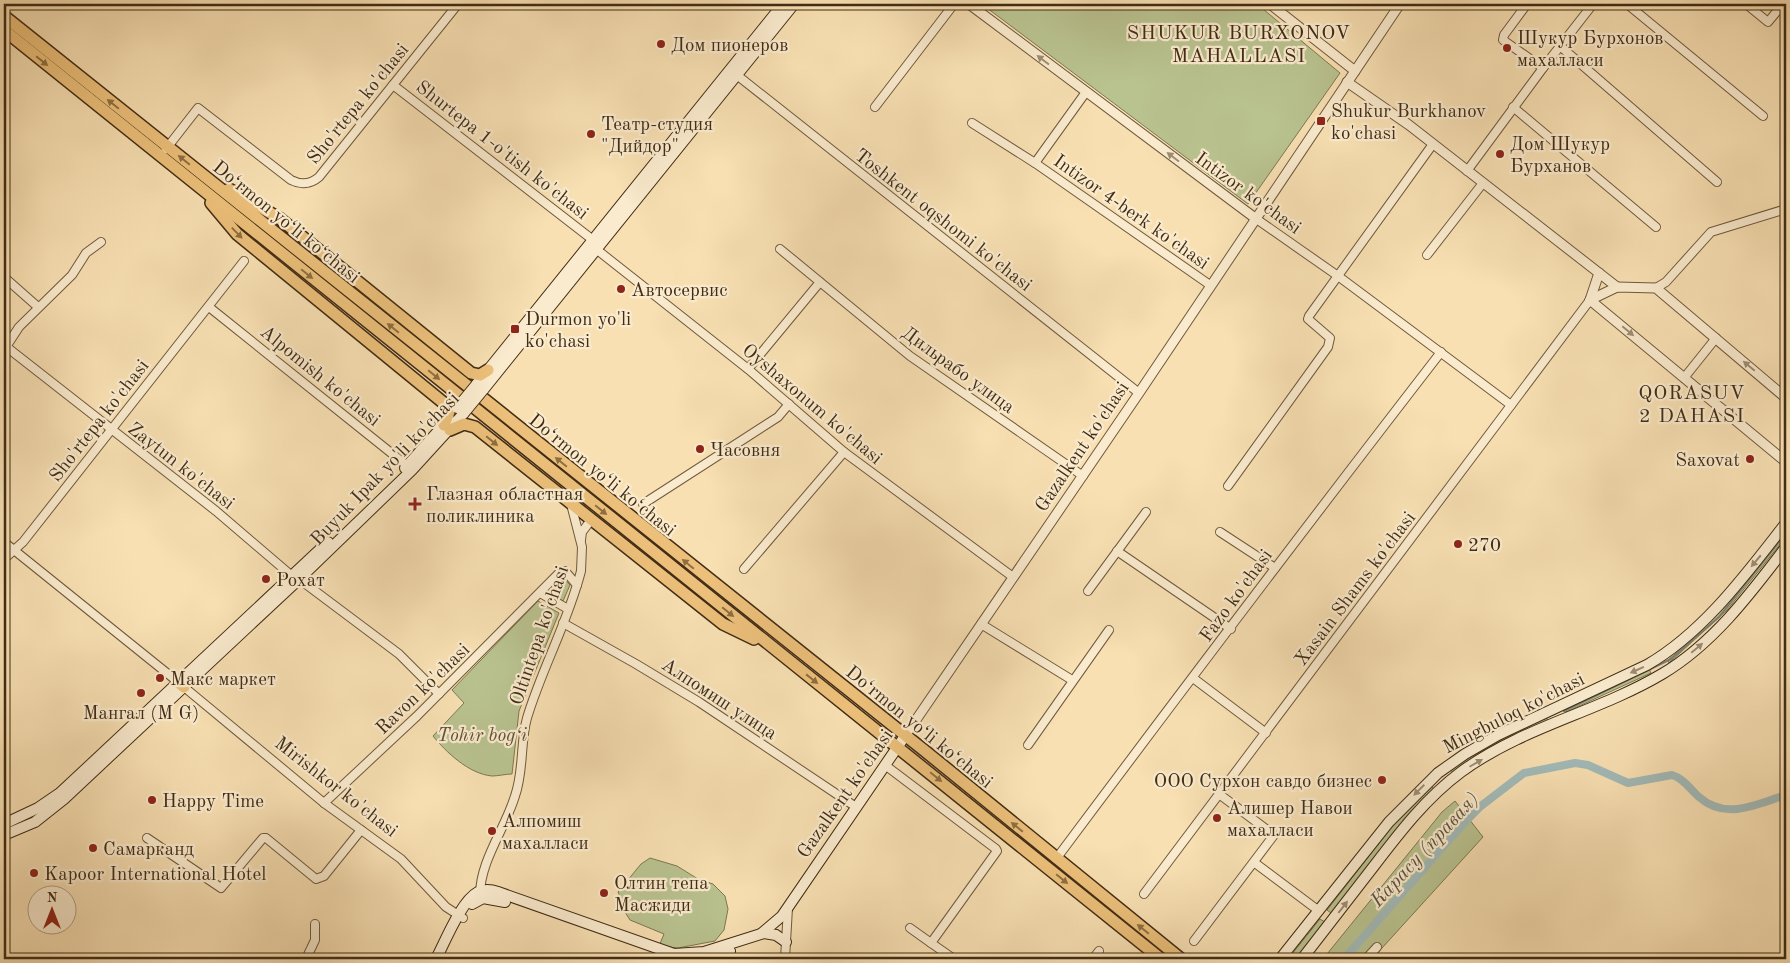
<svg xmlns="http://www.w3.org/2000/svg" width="1790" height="963" viewBox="0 0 1790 963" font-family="'Old Standard TT',serif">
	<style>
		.green { fill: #b9c390; stroke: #7d7852 }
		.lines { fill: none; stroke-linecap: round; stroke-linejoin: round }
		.stream { stroke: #7b8177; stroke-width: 2 }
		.canal { stroke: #a2bab8; stroke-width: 8 }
		.minor-casing { stroke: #6f593c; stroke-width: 10 }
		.tertiary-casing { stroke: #6f593c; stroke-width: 11 }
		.secondary-casing { stroke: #412c15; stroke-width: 12 }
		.primary-casing { stroke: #412c15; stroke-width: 14 }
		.minor { stroke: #faebce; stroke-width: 8 }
		.tertiary { stroke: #faebce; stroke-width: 9 }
		.secondary { stroke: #faebce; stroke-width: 10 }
		.primary { stroke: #ecc07a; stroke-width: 11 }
		.secondary-bridge-casing { stroke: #412c15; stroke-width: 12; stroke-linecap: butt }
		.secondary-bridge { stroke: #faebce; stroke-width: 10 }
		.oneway { fill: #9e8c72 }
		.oneway2 { fill: #8e6f42 }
		.poi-dot { fill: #8f2418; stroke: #faebce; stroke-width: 2 }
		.labels { text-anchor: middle; stroke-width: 4.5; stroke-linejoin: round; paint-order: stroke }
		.poi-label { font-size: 19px; fill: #412c15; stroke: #faebce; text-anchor: start }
		.street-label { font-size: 19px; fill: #412c15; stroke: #faebce }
		.park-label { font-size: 19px; font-style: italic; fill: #5f5234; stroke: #faebce }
		.neighbourhood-label { font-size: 20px; letter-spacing: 1px; fill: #412c15; stroke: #faebce }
		.water-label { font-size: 20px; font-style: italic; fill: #59503e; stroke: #faebce }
	</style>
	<rect width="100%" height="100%" fill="#f8e0b3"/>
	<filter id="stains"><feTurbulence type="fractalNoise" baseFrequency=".004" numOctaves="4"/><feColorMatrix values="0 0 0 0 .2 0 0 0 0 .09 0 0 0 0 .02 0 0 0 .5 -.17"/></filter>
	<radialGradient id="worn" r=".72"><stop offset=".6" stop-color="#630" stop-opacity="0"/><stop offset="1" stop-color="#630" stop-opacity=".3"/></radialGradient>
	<g class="green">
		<path d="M 989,4 L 1257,4 L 1340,73 L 1248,204 L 987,8 Z"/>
		<path d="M 1786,531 L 1786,537 L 1727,610 L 1669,663 L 1668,660 C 1716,619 1748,580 1786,531 Z"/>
		<path d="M 562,576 L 570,585 L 563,601 L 549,593 Z"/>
		<path d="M 538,601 L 559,613 L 519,711 L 512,774 C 506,774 498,776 492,776 C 469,774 446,752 433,736 L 464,703 L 452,690 Z"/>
		<path d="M 1649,669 L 1651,673 L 1566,712 L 1564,709 Z"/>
		<path d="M 1546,717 L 1548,721 L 1453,773 L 1450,769 L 1478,751 Z"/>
		<path d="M 1431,786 L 1434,789 L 1401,824 L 1331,913 L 1327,910 L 1390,829 Z"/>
		<path d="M 1455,801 L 1483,837 L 1372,959 L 1323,959 L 1442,812 Z"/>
		<path d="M 650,858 L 677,866 L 698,879 L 713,884 L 725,896 L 728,909 L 724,930 L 715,941 L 678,948 L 659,946 L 664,934 L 630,920 L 623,909 L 624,905 L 618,892 L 641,864 Z"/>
		<path d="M 1320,919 L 1325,922 L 1296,959 L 1288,959 Z"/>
	</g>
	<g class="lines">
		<path class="stream" d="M 1564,711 L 1671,659 L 1719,617 L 1786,533"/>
		<path class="canal" d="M 1344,959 L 1465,822 L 1481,806 L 1524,773 L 1575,763 L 1588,765 L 1628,783 L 1672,775 C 1683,778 1691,790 1699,797 C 1726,821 1756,804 1786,795"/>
		<defs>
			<g id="minor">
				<path d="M 1627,4 L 1763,116"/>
				<path d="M 1746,4 L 1768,22 L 1783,4"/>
				<path d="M 1560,46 L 1717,182"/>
				<path d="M 1543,68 L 1593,4"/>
				<path d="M 733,72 L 1139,393"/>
				<path d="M 393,85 L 593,240"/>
				<path d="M 875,107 L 954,4"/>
				<path d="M 1513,107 L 1656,227"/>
				<path d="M 972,123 L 1035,163 L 1210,285"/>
				<path d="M 166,149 L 198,108 L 291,180 C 301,185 311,184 319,177 L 458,4"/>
				<path d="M 1035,163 L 1086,92"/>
				<path d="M 1467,171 L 1543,68 L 1503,40 L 1504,35 L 1527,4"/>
				<path d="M 1255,218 L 1338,276 L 1511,405"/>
				<path d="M 596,249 L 748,369 L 844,452 L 1013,577"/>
				<path d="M 780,249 L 910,356 L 1083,476"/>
				<path d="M 1427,255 L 1483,183"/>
				<path d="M 4,277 L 38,307"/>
				<path d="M 1656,288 L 1666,282 L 1711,232 L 1786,209"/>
				<path d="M 209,307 L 410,468"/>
				<path d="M 4,345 L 216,511 L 292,576"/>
				<path d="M 6,347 L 19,327 L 72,275 L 86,253 L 101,242"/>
				<path d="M 748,369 L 820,282"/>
				<path d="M 1684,378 L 1716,338"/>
				<path d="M 1228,486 L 1328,347 L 1330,338 L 1308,319 L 1309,316 L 1433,144"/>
				<path d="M 643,504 L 778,417 L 789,404"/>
				<path d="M 1220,532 L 1275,568"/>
				<path d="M 581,540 L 582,532 L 591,520"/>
				<path d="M 4,542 L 178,682"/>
				<path d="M 1117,551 L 1231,629"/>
				<path d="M 4,559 L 23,542 L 244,261"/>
				<path d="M 744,569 L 844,452"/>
				<path d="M 297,581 L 303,582 L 399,654 L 439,694"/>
				<path d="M 1088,591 L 1146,512"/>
				<path d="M 540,593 L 568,609"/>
				<path d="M 563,623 L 636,664 L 699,702 L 856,807"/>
				<path d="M 981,624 L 1072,680"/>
				<path d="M 1193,678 L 1266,733"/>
				<path d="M 184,687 L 324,803 L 401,859 L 446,907 L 463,918"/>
				<path d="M 1028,745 L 1109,630"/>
				<path d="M 885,765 L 996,849 L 997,851 L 931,943 L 954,959"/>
				<path d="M 324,803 L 417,716 L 560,572 L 565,571 L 577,585"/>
				<path d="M 147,838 L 221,888 L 263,838 L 266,838 L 316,879 L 324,876 L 361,830"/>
				<path d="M 1056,859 C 1183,689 1311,520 1441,352"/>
				<path d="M 1255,863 L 1319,911"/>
				<path d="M 1144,894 L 1590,300"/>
				<path d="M 480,895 C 480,861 505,829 515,796 C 524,771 520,743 527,718 C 542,668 568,622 581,571 L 582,547 L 571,504"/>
				<path d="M 910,928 L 931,943"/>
				<path d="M 1194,941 L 1274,835 L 1219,794"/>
				<path d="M 306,959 L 315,940 L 315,924"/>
				<path d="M 785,959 L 788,908"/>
				<path d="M 1093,959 L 1099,951"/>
				<path d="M 1366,959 L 1377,947"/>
			</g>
			<g id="tertiary">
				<path d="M 969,4 L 1255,218"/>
				<path d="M 1270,4 L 1355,71"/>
				<path d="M 1347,82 L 1409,125 L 1617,287"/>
				<path d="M 1590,300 L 1786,462"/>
				<path d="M 1590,300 L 1617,287 L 1656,288 L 1786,398"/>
				<path d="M 1590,300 L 1599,273"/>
				<path d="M 905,736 L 1139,393 L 1400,4"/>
			</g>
			<g id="secondary">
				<path d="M 476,385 L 783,4"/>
				<path d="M 483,390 L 794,4"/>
				<path d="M 405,468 L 449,419"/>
				<path d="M 4,824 L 38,808 L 60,793 L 328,542"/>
				<path d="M 4,835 L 35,822 L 64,799 L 297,581 L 412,470 L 464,413"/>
				<path d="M 472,904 L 483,898 L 505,902"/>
				<path d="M 762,933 L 782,916 L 905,736"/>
				<path d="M 436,959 C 445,942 461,901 478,892 C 485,889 492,890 498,892 L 674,954 L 704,952 L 764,933 L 776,935 L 786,942"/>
				<path d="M 705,959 L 730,951"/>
				<path d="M 1280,959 L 1389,822 L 1438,773 L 1465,754 L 1498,735 L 1647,665 C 1704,632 1746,574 1786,523"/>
				<path d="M 1302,959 C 1326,928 1350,897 1374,866 C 1400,832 1426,798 1461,772 C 1522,727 1598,712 1662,674 C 1713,644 1751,593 1786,547"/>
			</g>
			<g id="primary">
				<path d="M 4,16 L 925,751 L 1181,959"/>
				<path d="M 4,30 L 1161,959"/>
				<path d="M 229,189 L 279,218 L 471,373 L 480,375 L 488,370"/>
				<path d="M 211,203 L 237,234 L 445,404 L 449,412 L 444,425"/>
				<path d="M 450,430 L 464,424 L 475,427 L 723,624 L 754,639"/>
				<path d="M 178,682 L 184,687"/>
			</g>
		</defs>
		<use href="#minor" class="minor-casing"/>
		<use href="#tertiary" class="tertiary-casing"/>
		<use href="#secondary" class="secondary-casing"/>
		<use href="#primary" class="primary-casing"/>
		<use href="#minor" class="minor"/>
		<use href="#tertiary" class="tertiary"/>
		<use href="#secondary" class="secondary"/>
		<use href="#primary" class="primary"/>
		<defs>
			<g id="secondary-bridge">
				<path d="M 457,408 L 476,385"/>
				<path d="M 464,413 L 483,390"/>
			</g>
		</defs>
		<use href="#secondary-bridge" class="secondary-bridge-casing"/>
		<use href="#secondary-bridge" class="secondary-bridge"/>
	</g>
	<defs><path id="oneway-solid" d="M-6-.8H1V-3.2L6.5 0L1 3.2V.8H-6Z" transform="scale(1.25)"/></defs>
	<g class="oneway">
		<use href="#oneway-solid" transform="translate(1043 60) rotate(-143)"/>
		<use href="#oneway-solid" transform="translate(1173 157) rotate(-143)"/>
		<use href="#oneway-solid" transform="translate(1628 331) rotate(40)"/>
		<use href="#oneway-solid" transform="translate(1749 366) rotate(-140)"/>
		<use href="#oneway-solid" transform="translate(1756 561) rotate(130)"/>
		<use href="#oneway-solid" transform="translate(1697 648) rotate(-40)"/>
		<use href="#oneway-solid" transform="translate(1637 670) rotate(156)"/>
		<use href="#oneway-solid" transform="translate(1476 763) rotate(-30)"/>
		<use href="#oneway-solid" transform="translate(1419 790) rotate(135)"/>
		<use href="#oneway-solid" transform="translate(1343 907) rotate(-52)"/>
	</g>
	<g class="oneway2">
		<use href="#oneway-solid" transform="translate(42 61) rotate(39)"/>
		<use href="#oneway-solid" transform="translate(113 104) rotate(-141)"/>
		<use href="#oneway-solid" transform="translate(184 160) rotate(-141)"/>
		<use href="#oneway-solid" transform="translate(237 233) rotate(46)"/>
		<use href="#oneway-solid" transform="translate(307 274) rotate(39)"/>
		<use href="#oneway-solid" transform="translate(393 328) rotate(-141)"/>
		<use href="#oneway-solid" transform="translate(434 375) rotate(39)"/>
		<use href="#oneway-solid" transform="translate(492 441) rotate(39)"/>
		<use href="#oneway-solid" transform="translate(561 462) rotate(-141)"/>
		<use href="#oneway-solid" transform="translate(601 510) rotate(39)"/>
		<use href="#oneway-solid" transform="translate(688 564) rotate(-141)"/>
		<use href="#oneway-solid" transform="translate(728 612) rotate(39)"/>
		<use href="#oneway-solid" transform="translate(812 679) rotate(38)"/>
		<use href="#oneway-solid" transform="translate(936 777) rotate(39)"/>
		<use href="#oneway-solid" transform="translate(1017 827) rotate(-141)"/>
		<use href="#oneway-solid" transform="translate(1062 879) rotate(39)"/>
		<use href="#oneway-solid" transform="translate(1143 929) rotate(-141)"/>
	</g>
	<g class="poi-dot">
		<circle cx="661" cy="44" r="5"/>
		<circle cx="1507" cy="48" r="5"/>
		<rect x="1316" y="116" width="10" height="10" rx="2.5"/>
		<circle cx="591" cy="134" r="5"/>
		<circle cx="1500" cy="154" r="5"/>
		<circle cx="621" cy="289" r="5"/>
		<rect x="510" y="324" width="10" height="10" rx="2.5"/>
		<circle cx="700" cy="449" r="5"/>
		<circle cx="1750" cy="459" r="5"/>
		<path d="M412.5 496.5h5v5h5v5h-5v5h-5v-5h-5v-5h5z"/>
		<circle cx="1458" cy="544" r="5"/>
		<circle cx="266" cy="579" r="5"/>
		<circle cx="160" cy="678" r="5"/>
		<circle cx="141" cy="693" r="5"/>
		<circle cx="1382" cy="780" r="5"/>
		<circle cx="152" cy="800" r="5"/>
		<circle cx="1217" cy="818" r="5"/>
		<circle cx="492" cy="831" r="5"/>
		<circle cx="93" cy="848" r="5"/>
		<circle cx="34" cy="873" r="5"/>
		<circle cx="604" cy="893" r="5"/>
	</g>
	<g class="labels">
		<g class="poi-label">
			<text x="1517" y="44">Шукур Бурхонов<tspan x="1517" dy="22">махалласи</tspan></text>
			<text x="671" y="51">Дом пионеров</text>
			<text x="1331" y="117">Shukur Burkhanov<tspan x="1331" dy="22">ko'chasi</tspan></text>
			<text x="601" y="130">Театр-студия<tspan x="601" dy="22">"Дийдор"</tspan></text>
			<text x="1510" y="150">Дом Шукур<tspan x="1510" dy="22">Бурханов</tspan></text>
			<text x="631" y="296">Автосервис</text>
			<text x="525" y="325">Durmon yo'li<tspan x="525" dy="22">ko'chasi</tspan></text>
			<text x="710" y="456">Часовня</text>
			<text x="1740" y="466" text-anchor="end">Saxovat</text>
			<text x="426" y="500">Глазная областная<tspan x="426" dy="22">поликлиника</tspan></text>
			<text x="1468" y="551">270</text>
			<text x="276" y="586">Рохат</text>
			<text x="170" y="685">Макс маркет</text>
			<text x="141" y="719" text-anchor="middle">Мангал (M G)</text>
			<text x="1372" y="787" text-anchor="end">ООО Сурхон савдо бизнес</text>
			<text x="162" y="807">Happy Time</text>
			<text x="1227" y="814">Алишер Навои<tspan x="1227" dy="22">махалласи</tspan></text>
			<text x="502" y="827">Алпомиш<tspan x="502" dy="22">махалласи</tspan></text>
			<text x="103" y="855">Самарканд</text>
			<text x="44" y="880">Kapoor International Hotel</text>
			<text x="614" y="889">Олтин тепа<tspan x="614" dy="22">Масжиди</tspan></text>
		</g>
		<g class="street-label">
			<text transform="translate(357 103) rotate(-51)" y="7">Sho'rtepa ko'chasi</text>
			<text transform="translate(503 149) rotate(38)" y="7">Shurtepa 1-o'tish ko'chasi</text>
			<text transform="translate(1249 192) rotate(36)" y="7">Intizor ko'chasi</text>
			<text transform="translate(1132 211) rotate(35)" y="7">Intizor 4-berk ko'chasi</text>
			<text transform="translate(944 219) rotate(38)" y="7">Toshkent oqshomi ko'chasi</text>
			<text transform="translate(287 221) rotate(39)" y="7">Do‘rmon yo‘li ko‘chasi</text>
			<text transform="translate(959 369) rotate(36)" y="7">Дильрабо улица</text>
			<text transform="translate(321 375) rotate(39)" y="7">Alpomish ko'chasi</text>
			<text transform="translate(813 403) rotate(40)" y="7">Oyshaxonum ko'chasi</text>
			<text transform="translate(98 420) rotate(-52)" y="7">Sho'rtepa ko'chasi</text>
			<text transform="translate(1081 446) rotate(-56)" y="7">Gazalkent ko'chasi</text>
			<text transform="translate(182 465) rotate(38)" y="7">Zaytun ko'chasi</text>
			<text transform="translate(384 468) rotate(-46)" y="7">Buyuk Ipak yo'li ko'chasi</text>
			<text transform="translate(603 474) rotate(39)" y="7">Do‘rmon yo‘li ko‘chasi</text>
			<text transform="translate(1354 588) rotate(-53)" y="7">Xasain Shams ko'chasi</text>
			<text transform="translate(1235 595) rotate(-54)" y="7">Fazo ko'chasi</text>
			<text transform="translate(538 635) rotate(-71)" y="7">Oltintepa ko'chasi</text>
			<text transform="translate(422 688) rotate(-44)" y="7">Ravon ko'chasi</text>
			<text transform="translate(720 698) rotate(33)" y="7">Алпомиш улица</text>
			<text transform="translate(1513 712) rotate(-27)" y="7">Mingbuloq ko'chasi</text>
			<text transform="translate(920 726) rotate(39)" y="7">Do‘rmon yo‘li ko‘chasi</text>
			<text transform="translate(337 786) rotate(38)" y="7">Mirishkor ko'chasi</text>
			<text transform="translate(844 793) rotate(-55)" y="7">Gazalkent ko'chasi</text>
		</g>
		<g class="park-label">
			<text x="482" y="741">Tohir bog‘i</text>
		</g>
		<g class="neighbourhood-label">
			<text x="1239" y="39">SHUKUR BURXONOV<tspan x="1239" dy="23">MAHALLASI</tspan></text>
			<text x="1692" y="399">QORASUV<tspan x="1692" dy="23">2 DAHASI</tspan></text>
		</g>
		<g class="water-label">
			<text transform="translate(1424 849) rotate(-47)" y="7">Карасу (правая)</text>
		</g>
	</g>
	<rect width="1790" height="963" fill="none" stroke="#f8e0b3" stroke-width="20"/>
	<rect x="5" y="5" width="1780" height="953" fill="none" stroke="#412c15" stroke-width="2.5"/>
	<rect x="10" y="10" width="1770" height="943" fill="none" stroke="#412c15"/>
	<g transform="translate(52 910)"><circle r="24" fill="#faebce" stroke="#b09f84"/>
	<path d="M0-4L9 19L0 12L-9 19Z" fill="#8f2418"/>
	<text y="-8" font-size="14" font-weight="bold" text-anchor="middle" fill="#412c15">N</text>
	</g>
	<rect width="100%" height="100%" filter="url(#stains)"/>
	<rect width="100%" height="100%" fill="url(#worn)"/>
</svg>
